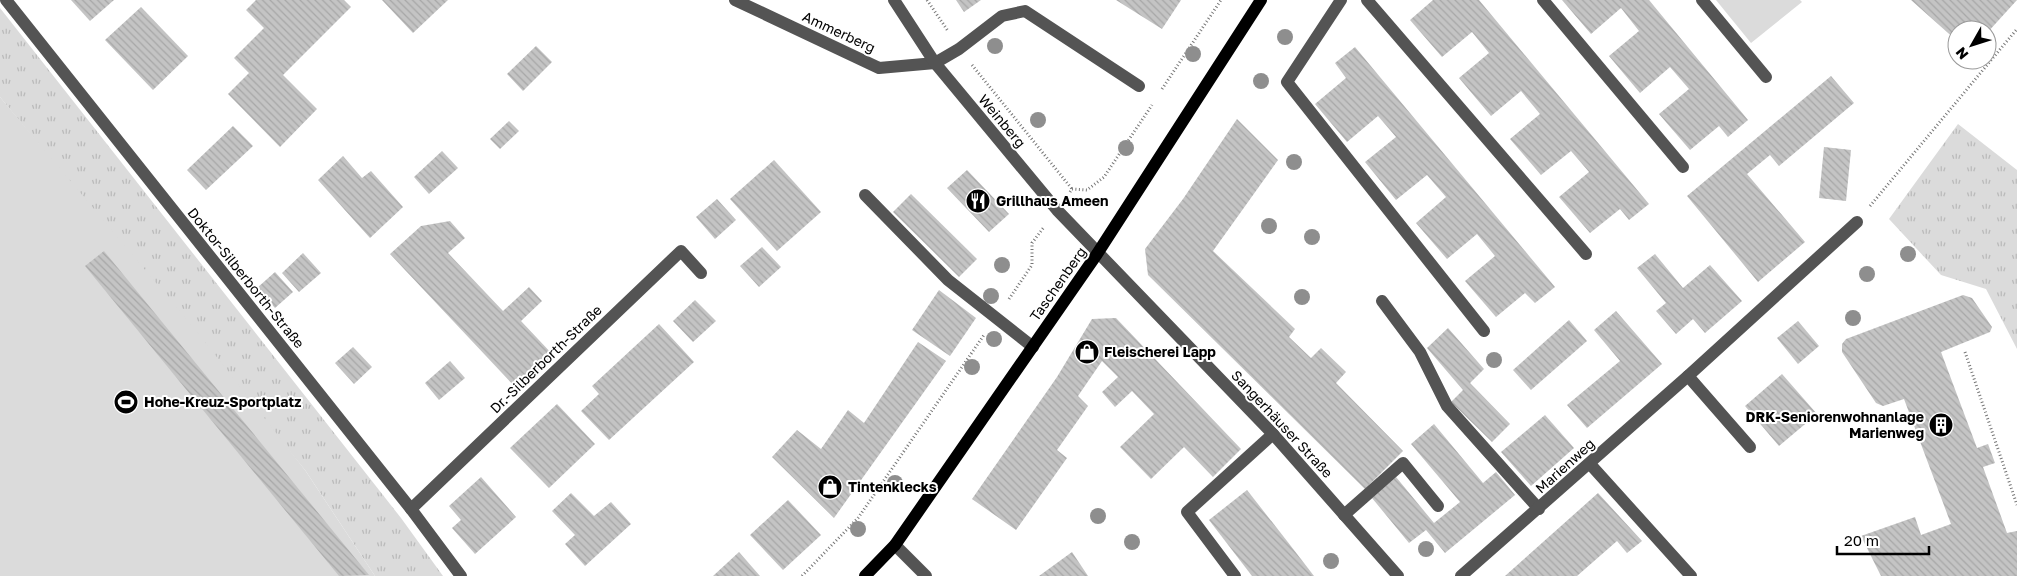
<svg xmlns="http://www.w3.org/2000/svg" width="2017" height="576" viewBox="0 0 2017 576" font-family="'Golos Text',sans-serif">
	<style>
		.grass { fill: url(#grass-tufts) }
		.pitch { fill: #dbdbdb }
		.building { fill: url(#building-back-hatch) }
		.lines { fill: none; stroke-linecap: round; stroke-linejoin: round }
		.path { stroke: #767676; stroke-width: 3; stroke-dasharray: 1 2.5; stroke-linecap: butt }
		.minor { stroke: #545454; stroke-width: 12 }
		.major { stroke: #000; stroke-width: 12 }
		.tree { fill: #8e8e8e }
		.labels { text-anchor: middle; stroke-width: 4; stroke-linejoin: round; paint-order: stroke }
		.street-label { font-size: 14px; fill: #000; stroke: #fff }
		.poi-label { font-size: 14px; font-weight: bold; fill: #000; stroke: #fff; text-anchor: start }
	</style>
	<defs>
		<pattern id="grass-tufts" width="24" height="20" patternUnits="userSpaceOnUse" patternTransform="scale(1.25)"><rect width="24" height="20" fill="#dbdbdb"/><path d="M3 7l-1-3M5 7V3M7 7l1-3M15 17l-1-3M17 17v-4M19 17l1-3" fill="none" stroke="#bababa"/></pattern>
		<pattern id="building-back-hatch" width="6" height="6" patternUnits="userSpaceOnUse" patternTransform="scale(1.25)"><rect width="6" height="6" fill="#c4c4c4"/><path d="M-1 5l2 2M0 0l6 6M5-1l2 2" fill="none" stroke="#a7a7a7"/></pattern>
	</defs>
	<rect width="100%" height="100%" fill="#fff"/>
	<g class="grass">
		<path d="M 0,8 L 401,518 L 443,576 L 375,576 L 305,470 L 0,97 Z"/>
		<path d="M 1958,124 L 2017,170 L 2017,349 L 1986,289 L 1941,275 L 1889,219 Z"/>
	</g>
	<g class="pitch">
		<path d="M 1716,0 L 1800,0 L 1802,2 L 1751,43 Z"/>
		<path d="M 0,97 L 198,333 L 305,470 L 375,576 L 0,576 Z"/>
	</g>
	<g class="building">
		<path d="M 71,0 L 114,0 L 90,21 Z"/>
		<path d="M 256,0 L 344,0 L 351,7 L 283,75 L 317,109 L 280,147 L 228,94 L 249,73 L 234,58 L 264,28 L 246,10 Z"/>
		<path d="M 382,0 L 448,0 L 413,33 Z"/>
		<path d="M 956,0 L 981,0 L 964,12 Z"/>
		<path d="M 1116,0 L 1181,0 L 1162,29 Z"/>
		<path d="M 1433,0 L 1479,0 L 1649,204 L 1629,220 L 1620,209 L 1590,233 L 1559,197 L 1589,172 L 1571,151 L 1541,175 L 1510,139 L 1540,114 L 1521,91 L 1491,116 L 1459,78 L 1489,53 L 1472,32 L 1442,57 L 1410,20 Z"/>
		<path d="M 1562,0 L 1649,0 L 1748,120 L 1728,137 L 1719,126 L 1690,150 L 1659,114 L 1689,89 L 1670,67 L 1640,93 L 1609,56 L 1639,31 L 1621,8 L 1591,34 Z"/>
		<path d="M 1911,0 L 2017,0 L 1987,33 L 1987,30 L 1957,30 L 1957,41 Z"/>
		<path d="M 141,7 L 188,56 L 153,90 L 105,40 Z"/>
		<path d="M 536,46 L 552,62 L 523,91 L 507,74 Z"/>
		<path d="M 1355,47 L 1555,287 L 1535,303 L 1525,293 L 1496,317 L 1465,281 L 1495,256 L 1477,234 L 1447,259 L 1416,223 L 1446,197 L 1427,175 L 1396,200 L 1365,162 L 1396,137 L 1378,116 L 1347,142 L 1315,104 L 1346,78 L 1335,63 Z"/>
		<path d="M 1831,76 L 1854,103 L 1779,166 L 1770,155 L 1747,174 L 1805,242 L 1758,282 L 1687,196 Z"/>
		<path d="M 1237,119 L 1278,160 L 1213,251 L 1295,329 L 1289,337 L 1311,358 L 1321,348 L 1346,372 L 1336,383 L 1403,451 L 1365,489 L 1148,275 L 1145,249 L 1183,199 Z"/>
		<path d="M 509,121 L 519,131 L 500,149 L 490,139 Z"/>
		<path d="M 233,126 L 253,146 L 206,190 L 187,170 Z"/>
		<path d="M 1824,147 L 1851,150 L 1846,201 L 1819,198 Z"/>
		<path d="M 442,151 L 458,168 L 429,194 L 414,177 Z"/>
		<path d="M 343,156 L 362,178 L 371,171 L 403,207 L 370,238 L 318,180 Z"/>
		<path d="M 774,160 L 821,212 L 777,251 L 730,199 Z"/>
		<path d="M 967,170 L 1009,214 L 989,232 L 947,188 Z"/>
		<path d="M 911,194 L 977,259 L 959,277 L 893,212 Z"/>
		<path d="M 717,199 L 736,220 L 715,239 L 696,217 Z"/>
		<path d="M 450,221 L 465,238 L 448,253 L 503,311 L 529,287 L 542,301 L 521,321 L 554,356 L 518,390 L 390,254 L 421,226 Z"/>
		<path d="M 762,247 L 781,267 L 759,287 L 740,266 Z"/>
		<path d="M 104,251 L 369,575 L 339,576 L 85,266 Z"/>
		<path d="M 303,253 L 321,273 L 299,292 L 282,273 Z"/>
		<path d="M 1655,254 L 1683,288 L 1710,265 L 1742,301 L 1705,333 L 1693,319 L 1676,334 L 1656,311 L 1666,303 L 1637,268 Z"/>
		<path d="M 275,272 L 293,292 L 275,308 L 257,288 Z"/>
		<path d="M 939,290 L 976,318 L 950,356 L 912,330 Z"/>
		<path d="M 1963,295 L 1972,298 L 1992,327 L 1990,332 L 1941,352 L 1977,448 L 1988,444 L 1995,463 L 1983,467 L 2007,533 L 2017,531 L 2017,576 L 1881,576 L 1861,536 L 1915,517 L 1921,535 L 1951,524 L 1904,399 L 1883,406 L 1876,403 L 1842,352 L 1842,344 L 1846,339 Z"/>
		<path d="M 695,300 L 716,321 L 693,342 L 673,321 Z"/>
		<path d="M 1616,311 L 1662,364 L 1587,428 L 1567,405 L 1620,361 L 1594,330 Z"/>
		<path d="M 1116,318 L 1241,449 L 1213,477 L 1184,447 L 1151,479 L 1120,447 L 1154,414 L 1132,391 L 1115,407 L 1102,392 L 1118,377 L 1102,361 L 1078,396 L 1088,406 L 1057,450 L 1067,458 L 1016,530 L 972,499 L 1057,377 L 1092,319 Z"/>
		<path d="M 1569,320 L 1587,341 L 1531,390 L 1513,370 Z"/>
		<path d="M 1798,321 L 1819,346 L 1798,364 L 1777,338 Z"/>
		<path d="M 659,324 L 694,362 L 609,440 L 581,411 L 599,394 L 592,386 Z"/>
		<path d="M 1448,328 L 1484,369 L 1470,383 L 1510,424 L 1492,442 L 1451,402 L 1463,390 L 1427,348 Z"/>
		<path d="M 918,342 L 946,361 L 834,518 L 772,457 L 797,430 L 821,449 L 848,410 L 864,423 Z"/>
		<path d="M 353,347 L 372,367 L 354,384 L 335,363 Z"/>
		<path d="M 450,361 L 465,378 L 439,400 L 425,383 Z"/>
		<path d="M 1782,374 L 1817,414 L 1779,446 L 1745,406 Z"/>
		<path d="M 557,404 L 595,444 L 549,488 L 510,448 Z"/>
		<path d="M 1545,415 L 1574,448 L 1531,486 L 1501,452 Z"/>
		<path d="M 1434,424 L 1483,483 L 1496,472 L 1515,495 L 1445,553 L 1426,530 L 1409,543 L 1372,498 L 1396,477 L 1434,523 L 1460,502 L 1411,444 Z"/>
		<path d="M 481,477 L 516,517 L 475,554 L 452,528 L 461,520 L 449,506 Z"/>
		<path d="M 1247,490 L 1287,541 L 1314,576 L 1252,576 L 1209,520 Z"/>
		<path d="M 571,493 L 594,516 L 611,502 L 631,524 L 585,566 L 565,544 L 575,535 L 552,511 Z"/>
		<path d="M 1598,493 L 1642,541 L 1627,553 L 1617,541 L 1577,576 L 1505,576 Z"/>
		<path d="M 788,500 L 821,535 L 783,570 L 750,535 Z"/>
		<path d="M 739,552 L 760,576 L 713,576 Z"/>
		<path d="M 1072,552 L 1088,576 L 1039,576 Z"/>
	</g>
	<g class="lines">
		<g class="path">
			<path d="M 927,0 L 948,31"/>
			<path d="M 972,65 L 1072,189"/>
			<path d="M 1162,89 L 1221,0"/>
			<path d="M 1070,192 L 1072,189 L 1087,190 L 1104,177 L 1152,105"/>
			<path d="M 1870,206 L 2017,29"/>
			<path d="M 1009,299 L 1032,265 L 1032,243 L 1044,227"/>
			<path d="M 1965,352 L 2017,505"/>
			<path d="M 802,576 L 858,518 L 984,335"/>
		</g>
		<g class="minor">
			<path d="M 6,0 L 411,509 L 461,576"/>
			<path d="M 735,0 L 879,68 L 935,63 L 959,49 L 1002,16 L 1025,11 L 1139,86"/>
			<path d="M 894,0 L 935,63 L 1057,210 L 1273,434 L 1398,576"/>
			<path d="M 1341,0 L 1287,82 L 1484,331"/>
			<path d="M 1367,0 L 1586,254"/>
			<path d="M 1543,0 L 1683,167"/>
			<path d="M 1702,0 L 1766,77"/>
			<path d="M 865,195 L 948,280 L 1033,347"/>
			<path d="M 1382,301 L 1420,352 L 1447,406 L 1539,509"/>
			<path d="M 1688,376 L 1750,447"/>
			<path d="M 1590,464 L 1691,576"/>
			<path d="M 411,509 L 681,251 L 701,273"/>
			<path d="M 1344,515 L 1403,463 L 1438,506"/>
			<path d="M 895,545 L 926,576"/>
			<path d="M 1235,576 L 1187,512 L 1273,434"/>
			<path d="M 1461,576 L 1688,376 L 1857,222"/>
		</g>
		<path class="major" d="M 865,576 L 895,545 L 1097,254 L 1261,0"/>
	</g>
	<g class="tree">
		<circle cx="1285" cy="37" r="8"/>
		<circle cx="995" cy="46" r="8"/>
		<circle cx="1193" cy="54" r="8"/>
		<circle cx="1261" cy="81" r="8"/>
		<circle cx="1038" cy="120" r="8"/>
		<circle cx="1126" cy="148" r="8"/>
		<circle cx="1294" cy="162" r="8"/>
		<circle cx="1269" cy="226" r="8"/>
		<circle cx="1312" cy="237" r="8"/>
		<circle cx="1908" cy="254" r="8"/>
		<circle cx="1002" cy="265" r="8"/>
		<circle cx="1867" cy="274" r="8"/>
		<circle cx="991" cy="296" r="8"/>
		<circle cx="1302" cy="297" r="8"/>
		<circle cx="1853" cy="318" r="8"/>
		<circle cx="994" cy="339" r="8"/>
		<circle cx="1494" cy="360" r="8"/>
		<circle cx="972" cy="367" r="8"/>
		<circle cx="895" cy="483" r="8"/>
		<circle cx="1098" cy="516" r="8"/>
		<circle cx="858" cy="529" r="8"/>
		<circle cx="1132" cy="542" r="8"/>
		<circle cx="1426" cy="549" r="8"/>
		<circle cx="1331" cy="561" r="8"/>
	</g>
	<defs>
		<symbol id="restaurant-disc" viewBox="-11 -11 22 22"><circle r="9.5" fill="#000" stroke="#fff"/><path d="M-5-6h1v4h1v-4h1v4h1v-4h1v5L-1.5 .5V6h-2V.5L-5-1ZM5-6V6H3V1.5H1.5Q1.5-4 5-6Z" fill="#fff"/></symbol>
		<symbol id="shop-disc" viewBox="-11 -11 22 22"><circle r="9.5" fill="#000" stroke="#fff"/><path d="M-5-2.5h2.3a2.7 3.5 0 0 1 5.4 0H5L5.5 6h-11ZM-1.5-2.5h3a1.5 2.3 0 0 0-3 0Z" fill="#fff"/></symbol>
		<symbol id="stadium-disc" viewBox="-11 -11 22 22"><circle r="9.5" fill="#000" stroke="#fff"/><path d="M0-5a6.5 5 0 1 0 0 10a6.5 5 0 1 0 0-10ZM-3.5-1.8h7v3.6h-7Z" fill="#fff"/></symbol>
		<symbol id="building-disc" viewBox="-11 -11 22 22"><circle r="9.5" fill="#000" stroke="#fff"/><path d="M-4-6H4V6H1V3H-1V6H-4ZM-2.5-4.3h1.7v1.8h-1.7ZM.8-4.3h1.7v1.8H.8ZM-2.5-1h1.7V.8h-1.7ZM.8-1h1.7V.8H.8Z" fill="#fff"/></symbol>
	</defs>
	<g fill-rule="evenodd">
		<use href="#restaurant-disc" x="964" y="187" width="28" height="28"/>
		<use href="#shop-disc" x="1073" y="338" width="28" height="28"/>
		<use href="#stadium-disc" x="112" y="388" width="28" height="28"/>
		<use href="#building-disc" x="1927" y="411" width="28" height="28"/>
		<use href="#shop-disc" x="816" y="473" width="28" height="28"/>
	</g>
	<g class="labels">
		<g class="street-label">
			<text transform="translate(839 32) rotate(25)" y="5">Ammerberg</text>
			<text transform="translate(1002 121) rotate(50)" y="5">Weinberg</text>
			<text transform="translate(246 278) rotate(51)" y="5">Doktor-Silberborth-Straße</text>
			<text transform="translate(1058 284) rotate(-55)" y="5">Taschenberg</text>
			<text transform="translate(546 359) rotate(-44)" y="5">Dr.-Silberborth-Straße</text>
			<text transform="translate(1282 424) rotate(47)" y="5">Sangerhäuser Straße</text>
			<text transform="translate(1565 466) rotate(-42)" y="5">Marienweg</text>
		</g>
		<g class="poi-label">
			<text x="996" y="206">Grillhaus Ameen</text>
			<text x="1104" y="357">Fleischerei Lapp</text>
			<text x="144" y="407">Hohe-Kreuz-Sportplatz</text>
			<text x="1924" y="422" text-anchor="end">DRK-Seniorenwohnanlage<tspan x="1924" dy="16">Marienweg</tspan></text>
			<text x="848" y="492">Tintenklecks</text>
		</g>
	</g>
	<g transform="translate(1972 45) rotate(231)"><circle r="24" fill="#ffffff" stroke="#999999"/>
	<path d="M0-4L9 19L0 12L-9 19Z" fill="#000000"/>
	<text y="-8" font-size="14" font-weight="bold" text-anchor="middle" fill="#000000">N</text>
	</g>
	<path d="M1837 546v8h92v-8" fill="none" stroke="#000000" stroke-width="2.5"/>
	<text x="1844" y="546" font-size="15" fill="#000000" stroke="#ffffff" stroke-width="4" paint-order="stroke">20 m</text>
</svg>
